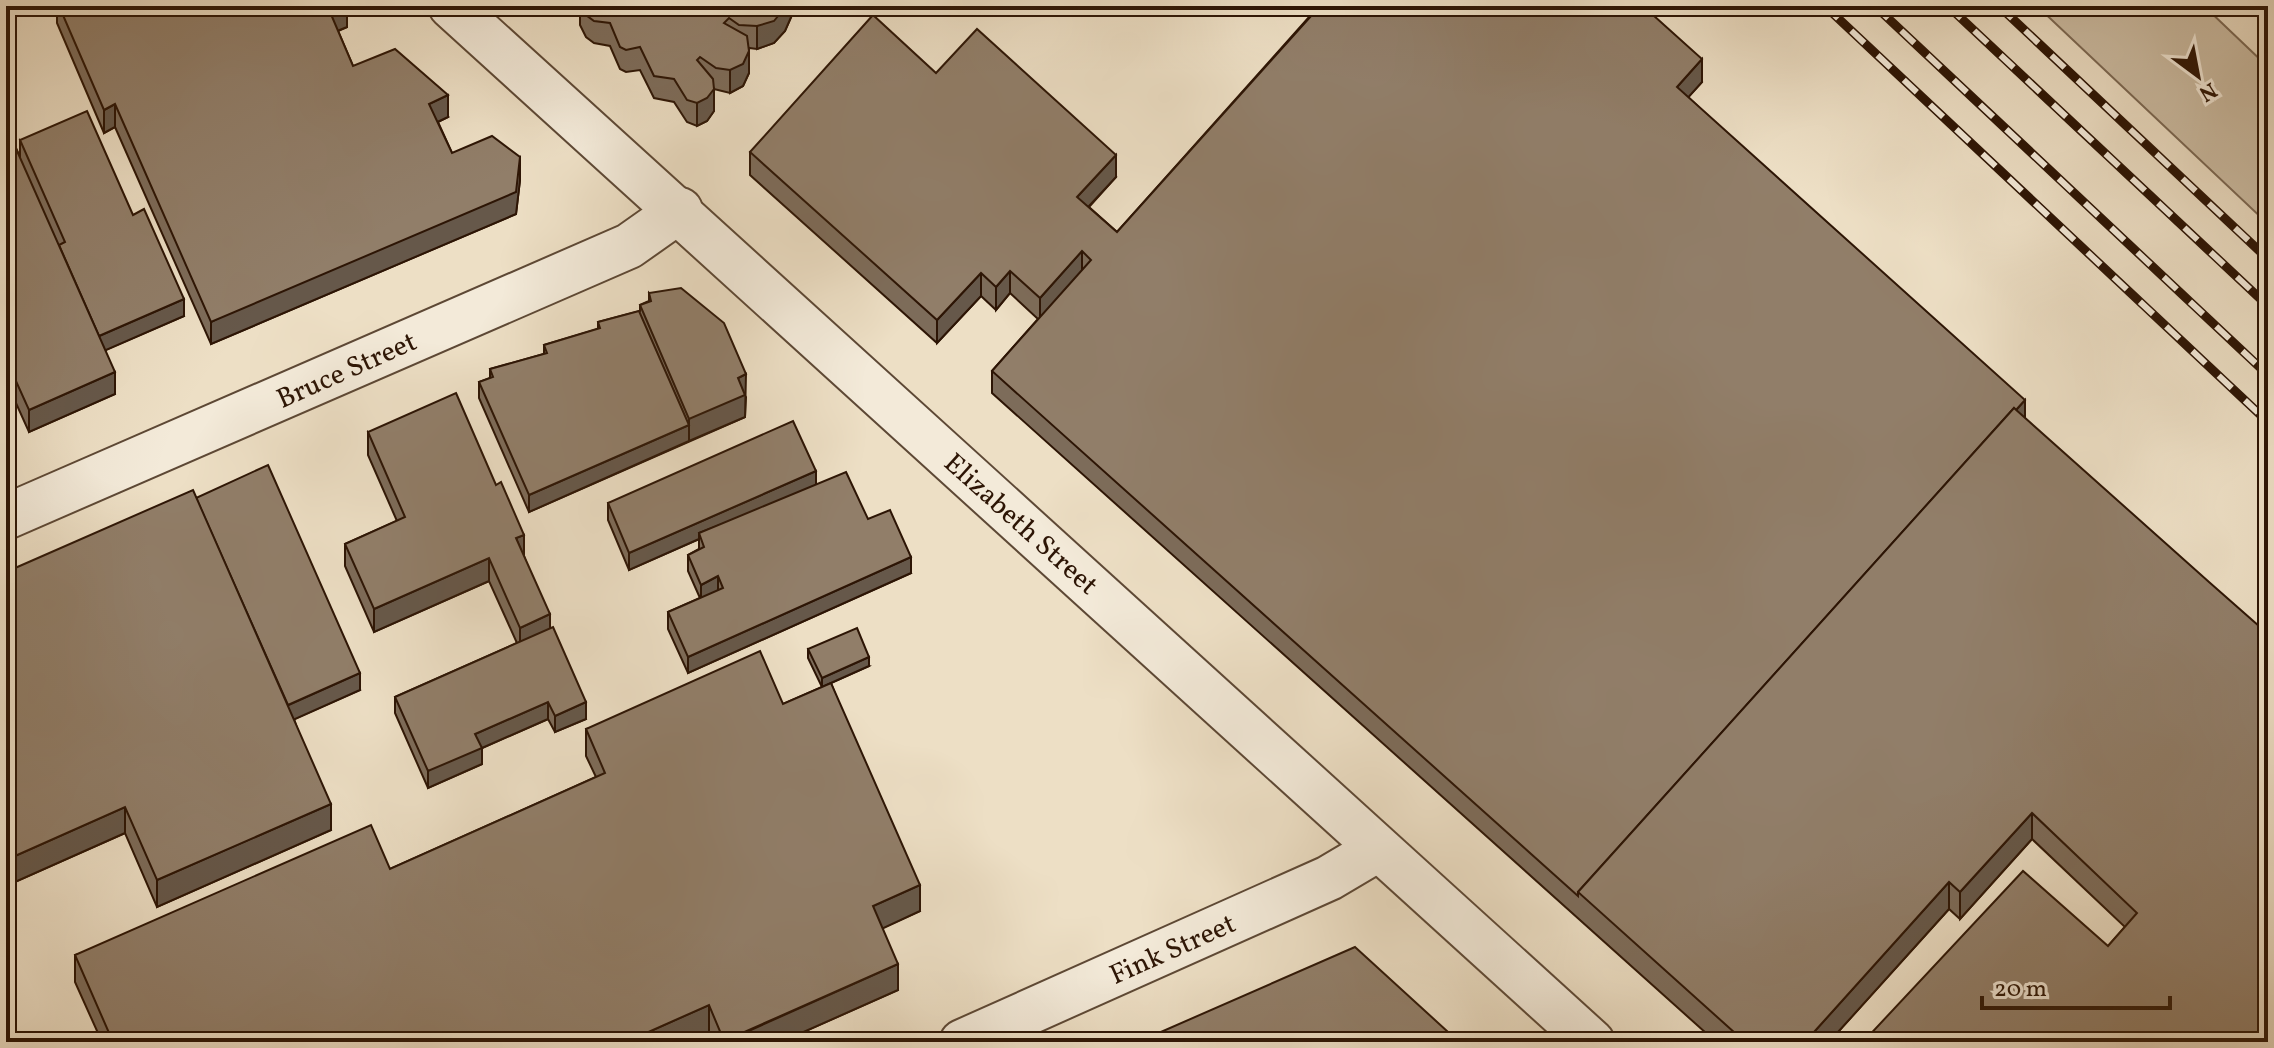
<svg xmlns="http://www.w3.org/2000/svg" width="2274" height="1048" viewBox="0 0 2274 1048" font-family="Vollkorn,serif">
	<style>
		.green { fill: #ccbda4; stroke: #7c6954; stroke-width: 2 }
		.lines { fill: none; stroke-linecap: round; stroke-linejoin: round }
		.street-casing { stroke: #5d4835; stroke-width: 48 }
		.street { stroke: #f3ead9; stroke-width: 44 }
		.rail-casing { stroke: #2d1505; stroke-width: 9 }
		.rail { stroke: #f3ead9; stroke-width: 6; stroke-dasharray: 18; stroke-linecap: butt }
		.wall { fill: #7d6c5a; stroke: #2d1505; stroke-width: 2 }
		.shaded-wall { fill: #66584a; stroke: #2d1505; stroke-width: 2 }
		.building { fill: #917e69; stroke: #2d1505; stroke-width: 2 }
		.labels { text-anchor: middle; stroke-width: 7; stroke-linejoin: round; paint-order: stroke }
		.street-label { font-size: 28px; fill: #2d1505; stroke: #f3ead9 }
	</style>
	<rect width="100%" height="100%" fill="#eddfc5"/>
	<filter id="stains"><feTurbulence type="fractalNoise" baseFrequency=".0025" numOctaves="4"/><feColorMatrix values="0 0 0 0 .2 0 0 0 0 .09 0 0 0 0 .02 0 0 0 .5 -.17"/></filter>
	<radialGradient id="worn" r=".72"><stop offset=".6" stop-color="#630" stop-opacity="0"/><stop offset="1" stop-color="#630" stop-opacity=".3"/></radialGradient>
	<path class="green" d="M 2037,6 L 2204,6 L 2268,67 L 2268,224 Z"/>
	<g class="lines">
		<defs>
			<g id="street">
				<path d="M 451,6 L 1592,1042"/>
				<path d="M 6,517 L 629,246 L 680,210"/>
				<path d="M 962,1042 L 1329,878 L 1378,849"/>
			</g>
		</defs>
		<use href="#street" class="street-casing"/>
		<use href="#street" class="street"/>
		<defs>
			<g id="rail">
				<path d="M 1825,6 L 2268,422"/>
				<path d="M 1875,6 L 2268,375"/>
				<path d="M 1948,6 L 2268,306"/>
				<path d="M 1999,6 L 2268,259"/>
			</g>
		</defs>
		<use href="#rail" class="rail-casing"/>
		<use href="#rail" class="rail"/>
	</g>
	<g class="wall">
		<path d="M 57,6 L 347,6 L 347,27 L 338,31 L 353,66 L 448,117 L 438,122 L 452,153 L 520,180 L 516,214 L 211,344 L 115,127 L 104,133 L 57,23 Z"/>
		<path d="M 580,6 L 792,6 L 792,15 L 785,31 L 774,43 L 757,49 L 749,48 L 749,73 L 743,86 L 730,93 L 714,89 L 714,111 L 707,121 L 697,126 L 687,122 L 674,102 L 654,98 L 640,70 L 626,72 L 620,69 L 610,46 L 594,43 L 586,37 L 580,25 Z"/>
		<path d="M 1317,6 L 1643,6 L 1702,82 L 1688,97 L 2025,418 L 2268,1042 L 2108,946 L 2125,927 L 2032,839 L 1960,919 L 1949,909 L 1829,1042 L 1716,1042 L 992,393 L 992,371 L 1038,319 L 1010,293 L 996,310 L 981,296 L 937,343 L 750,175 L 750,152 L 936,73 L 1116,177 L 1089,207 L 1117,232 L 1318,7 Z"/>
		<path d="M 6,126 L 20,157 L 20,140 L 133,215 L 184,316 L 105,350 L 115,394 L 29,432 L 6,381 Z"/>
		<path d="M 649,293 L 746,397 L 745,417 L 529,512 L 479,398 L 479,382 L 490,378 L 490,369 L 544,354 L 544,345 L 598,329 L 598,322 L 640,311 L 640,305 L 649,301 Z"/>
		<path d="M 368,432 L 524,556 L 550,628 L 586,719 L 555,732 L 548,719 L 482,748 L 482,764 L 428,788 L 395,713 L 395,697 L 517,643 L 489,581 L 374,632 L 345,566 L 345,544 L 397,521 L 368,455 Z"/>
		<path d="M 816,484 L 868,519 L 911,573 L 688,673 L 668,629 L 668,612 L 700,598 L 688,571 L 688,555 L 699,549 L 699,539 L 629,570 L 608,520 L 608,503 Z"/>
		<path d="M 196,498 L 360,690 L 294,719 L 331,830 L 157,907 L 125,833 L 6,886 L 6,572 Z"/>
		<path d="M 808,649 L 869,666 L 831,683 L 920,911 L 882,928 L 898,990 L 781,1042 L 713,1042 L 709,1032 L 685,1042 L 102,1042 L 75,982 L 75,955 L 390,869 L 596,777 L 586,756 L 586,729 L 783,704 L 822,687 L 808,658 Z"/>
	</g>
	<g class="shaded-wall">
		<path d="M 345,6 L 347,6 L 347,27 L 330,34 L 330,12 Z"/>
		<path d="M 786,6 L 792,6 L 792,15 L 785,31 L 774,43 L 757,49 L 757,26 Z"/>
		<path d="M 749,51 L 749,73 L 743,86 L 730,93 L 730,70 Z"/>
		<path d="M 1702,59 L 1702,82 L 1677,110 L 1677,87 Z"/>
		<path d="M 714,89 L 714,111 L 707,121 L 697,126 L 697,103 Z"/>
		<path d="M 448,95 L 448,117 L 429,126 L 429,104 Z"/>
		<path d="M 115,104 L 115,127 L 104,133 L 104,110 Z"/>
		<path d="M 1116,155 L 1116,177 L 1077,219 L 1077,197 Z"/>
		<path d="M 520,157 L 520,180 L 516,214 L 211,344 L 211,322 Z"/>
		<path d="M 1082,251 L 1082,273 L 1040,321 L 1040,298 Z"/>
		<path d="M 1010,271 L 1010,293 L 996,310 L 996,287 Z"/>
		<path d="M 981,273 L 981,296 L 937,343 L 937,320 Z"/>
		<path d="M 184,299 L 184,316 L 97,354 L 97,337 Z"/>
		<path d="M 115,372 L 115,394 L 29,432 L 29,410 Z"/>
		<path d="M 746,374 L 745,417 L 689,441 L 689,419 L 738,378 Z"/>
		<path d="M 2025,400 L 2025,422 L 1580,894 Z"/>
		<path d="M 689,425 L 689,441 L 529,512 L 529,495 Z"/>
		<path d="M 816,471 L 816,488 L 699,533 L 699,539 L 629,570 L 629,553 Z"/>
		<path d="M 524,535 L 524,558 L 516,538 Z"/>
		<path d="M 911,557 L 911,573 L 688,673 L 688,657 Z"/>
		<path d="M 489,558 L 489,581 L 374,632 L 374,609 Z"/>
		<path d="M 718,576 L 718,593 L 701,601 L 701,585 Z"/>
		<path d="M 550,614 L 550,637 L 520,650 L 520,628 Z"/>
		<path d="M 869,657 L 869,666 L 822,687 L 822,678 Z"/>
		<path d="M 360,673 L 360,690 L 284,724 L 284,707 Z"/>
		<path d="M 548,702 L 548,719 L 482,748 L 482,764 L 428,788 L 428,771 L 475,734 Z"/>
		<path d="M 586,702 L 586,719 L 555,732 L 555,716 Z"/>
		<path d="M 331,804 L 331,830 L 157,907 L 157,880 Z"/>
		<path d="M 125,807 L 125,833 L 6,886 L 6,860 Z"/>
		<path d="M 2032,813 L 2032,839 L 1960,919 L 1960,892 Z"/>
		<path d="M 1949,882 L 1949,909 L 1829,1042 L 1805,1042 Z"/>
		<path d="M 920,885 L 920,911 L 873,933 L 873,906 Z"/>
		<path d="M 898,964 L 898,990 L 781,1042 L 724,1042 Z"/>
		<path d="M 709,1005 L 709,1032 L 685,1042 L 626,1042 Z"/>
		<path d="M 586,1036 L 586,1042 L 573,1042 Z"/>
	</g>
	<g class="building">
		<path d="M 59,6 L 345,6 L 330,12 L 353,66 L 395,49 L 448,95 L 429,104 L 452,153 L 492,136 L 520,157 L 516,192 L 211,322 L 115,104 L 104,110 Z"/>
		<path d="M 582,6 L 786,6 L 774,21 L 757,26 L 739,25 L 729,18 L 724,23 L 747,36 L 749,51 L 743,64 L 730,70 L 716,68 L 700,57 L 697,60 L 713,79 L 714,89 L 707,98 L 697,103 L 687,100 L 674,79 L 654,76 L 640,47 L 626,50 L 620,47 L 610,23 L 594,21 L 586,15 Z"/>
		<path d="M 1320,6 L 1643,6 L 1702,59 L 1677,87 L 2025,400 L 2016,410 L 2014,408 L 1578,892 L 1578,896 L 992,371 L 1091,260 L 1082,251 L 1040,298 L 1010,271 L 996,287 L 981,273 L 937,320 L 750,152 L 873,15 L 936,73 L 977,29 L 1116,155 L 1077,197 L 1117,232 Z"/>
		<path d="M 87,111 L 133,215 L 144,209 L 184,299 L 99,336 L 59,245 L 65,242 L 20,140 Z"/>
		<path d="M 6,126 L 115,372 L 29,410 L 6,359 Z"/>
		<path d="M 681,288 L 724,323 L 746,374 L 738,378 L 745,395 L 689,419 L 640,305 L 651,301 L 649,293 Z"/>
		<path d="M 639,311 L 689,425 L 529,495 L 479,382 L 493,377 L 490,369 L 547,353 L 544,345 L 600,328 L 598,322 Z"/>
		<path d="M 456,393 L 496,485 L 501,482 L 524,535 L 516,538 L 550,614 L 520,628 L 489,558 L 374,609 L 345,544 L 405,517 L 368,432 Z"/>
		<path d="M 2014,408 L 2209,582 L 2268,634 L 2268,1042 L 1863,1042 L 2023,871 L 2108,946 L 2137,913 L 2032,813 L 1960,892 L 1949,882 L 1805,1042 L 1745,1042 L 1578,892 Z"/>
		<path d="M 793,421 L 816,471 L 629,553 L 608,503 Z"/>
		<path d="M 268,465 L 360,673 L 288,705 L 196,498 Z"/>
		<path d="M 846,472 L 868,519 L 890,510 L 911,557 L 688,657 L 668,612 L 723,588 L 718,576 L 701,585 L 688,555 L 704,547 L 699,533 Z"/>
		<path d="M 193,490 L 331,804 L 157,880 L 125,807 L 6,860 L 6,572 Z"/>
		<path d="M 553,627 L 586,702 L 555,716 L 548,702 L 475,734 L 482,748 L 428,771 L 395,697 Z"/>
		<path d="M 857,628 L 869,657 L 822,678 L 808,649 Z"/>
		<path d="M 760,651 L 783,704 L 831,683 L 920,885 L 873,906 L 898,964 L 724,1041 L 709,1005 L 626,1042 L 588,1042 L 586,1036 L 573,1042 L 113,1042 L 75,955 L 371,825 L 390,869 L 605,773 L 586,729 Z"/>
		<path d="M 1355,947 L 1459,1042 L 1138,1042 Z"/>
	</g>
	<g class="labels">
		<g class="street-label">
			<text transform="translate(346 369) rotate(-24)" y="10">Bruce Street</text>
			<text transform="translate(1022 523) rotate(42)" y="10">Elizabeth Street</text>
			<text transform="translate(1172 948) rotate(-24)" y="10">Fink Street</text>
		</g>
	</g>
	<rect width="2274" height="1048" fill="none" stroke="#eddfc5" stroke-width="32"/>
	<rect x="8" y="8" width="2258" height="1032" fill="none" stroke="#2d1505" stroke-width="4"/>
	<rect x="16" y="16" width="2242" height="1016" fill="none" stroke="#2d1505" stroke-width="2"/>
	<g transform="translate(2198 76) rotate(148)" stroke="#f3ead9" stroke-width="6" paint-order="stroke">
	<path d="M0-6L14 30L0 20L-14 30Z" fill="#2d1505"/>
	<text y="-12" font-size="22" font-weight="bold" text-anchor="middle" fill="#2d1505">N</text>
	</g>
	<path d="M1982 996v12h188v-12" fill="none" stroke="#2d1505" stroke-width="4"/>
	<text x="1994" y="996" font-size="24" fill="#2d1505" stroke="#f3ead9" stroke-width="6" paint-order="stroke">20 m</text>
	<rect width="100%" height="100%" filter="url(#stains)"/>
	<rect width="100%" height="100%" fill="url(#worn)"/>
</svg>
